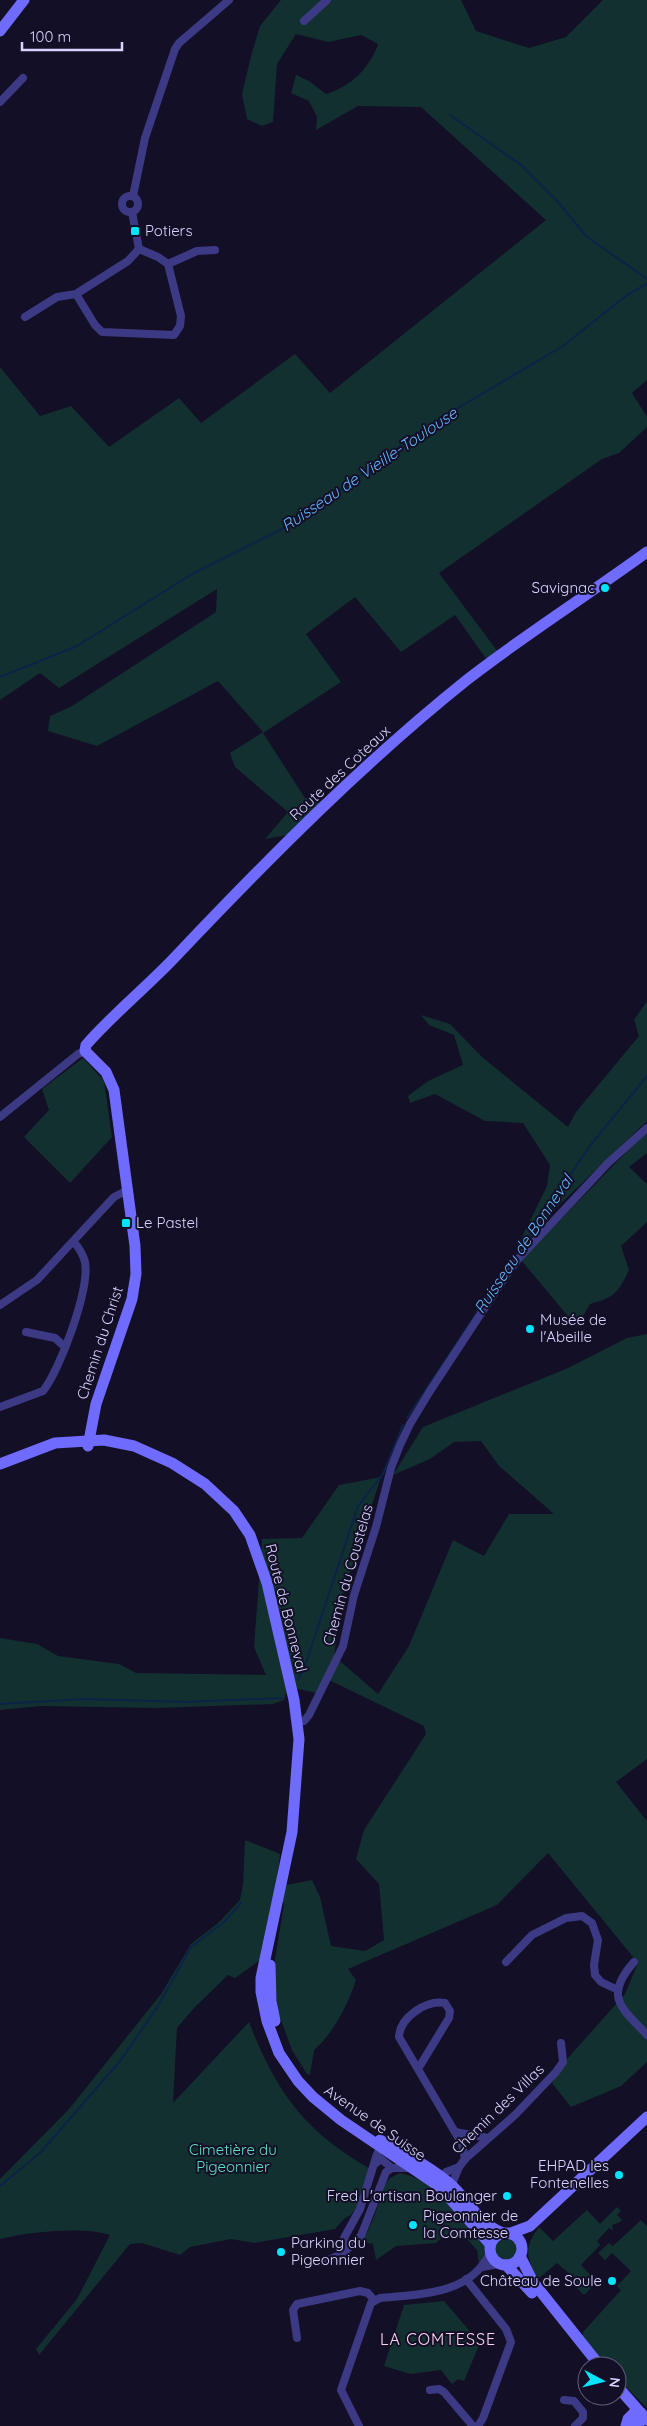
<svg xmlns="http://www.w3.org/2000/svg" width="647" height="2426" viewBox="0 0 647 2426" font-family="Quicksand,sans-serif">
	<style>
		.green { fill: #12302f }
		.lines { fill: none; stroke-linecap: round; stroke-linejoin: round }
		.stream { stroke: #0c2248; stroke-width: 2 }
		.street { stroke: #3d3a85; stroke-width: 8 }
		.secondary { stroke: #6f6bff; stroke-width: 11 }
		.poi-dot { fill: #00e5ff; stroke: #130f26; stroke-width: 2 }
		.labels { text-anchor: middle; stroke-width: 4; stroke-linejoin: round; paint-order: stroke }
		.poi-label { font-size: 15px; fill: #d9d4ff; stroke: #130f26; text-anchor: start }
		.street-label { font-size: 15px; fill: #d9d4ff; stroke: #130f26 }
		.park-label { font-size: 15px; fill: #5fe0c0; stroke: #130f26 }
		.water-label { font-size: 16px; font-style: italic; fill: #62b6ff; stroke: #130f26 }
		.neighbourhood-label { font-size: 16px; letter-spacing: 1px; fill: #ffd6f0; stroke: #130f26 }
	</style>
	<rect width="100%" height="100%" fill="#130f26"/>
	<g class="green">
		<path d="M 281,0 L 461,0 L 476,31 L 529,48 L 566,37 L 603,0 L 647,0 L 647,380 L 632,393 L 647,417 L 647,427 L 619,453 L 602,459 L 439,573 L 498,652 L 487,660 L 455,615 L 401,652 L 355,597 L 306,634 L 341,682 L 263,733 L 305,798 L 324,801 L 287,835 L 265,839 L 288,812 L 235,767 L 230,753 L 263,732 L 218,681 L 97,746 L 48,731 L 50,716 L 72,706 L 216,612 L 217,589 L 59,688 L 40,673 L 0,700 L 0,367 L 40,416 L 71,406 L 109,447 L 179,398 L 201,423 L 295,354 L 330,393 L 546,220 L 421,107 L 358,106 L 316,130 L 317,117 L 309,101 L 291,93 L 296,75 L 309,81 L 326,94 C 350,87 370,68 378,44 L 361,35 L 328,42 L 296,34 L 277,64 L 273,122 L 262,126 L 247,119 L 242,94 L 251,56 L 260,26 Z"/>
		<path d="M 647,1001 L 647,1121 L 556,1208 L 520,1251 L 516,1249 L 547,1186 L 550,1165 L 523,1123 L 485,1121 L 435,1094 L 410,1103 L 408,1096 L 428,1081 L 463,1065 L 454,1035 L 429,1025 L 421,1015 L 450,1024 L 482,1057 L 568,1127 L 576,1112 L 639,1036 L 634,1020 Z"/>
		<path d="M 83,1058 L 104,1081 L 112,1137 L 70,1183 L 24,1137 L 49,1110 L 42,1089 Z"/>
		<path d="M 647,1131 L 647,1153 L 629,1167 L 647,1184 L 647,1222 L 621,1246 L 629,1270 C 618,1293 615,1297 590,1304 L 577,1327 L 521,1260 Z"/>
		<path d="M 647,1334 L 647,1759 L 616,1782 L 647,1821 L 647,2062 L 621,2086 L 571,2107 L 552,2083 L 567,2059 L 625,1994 L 638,1963 L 548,1853 L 497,1905 L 348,1969 L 356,1980 C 348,2004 333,2034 314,2050 L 310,2075 L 307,2074 L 292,2050 L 278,2012 L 274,1966 L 284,1904 L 276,1888 L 260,1960 L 235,1978 L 228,1975 L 194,2008 L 177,2028 L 173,2103 L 249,2022 C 276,2091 303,2130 369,2168 L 358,2205 L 351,2215 L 345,2218 L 335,2229 L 254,2243 L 231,2239 L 190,2247 L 180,2255 L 142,2243 L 130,2244 L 39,2355 L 36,2349 L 77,2299 L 110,2235 C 84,2226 28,2232 0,2239 L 0,2179 L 70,2108 L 161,1994 L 191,1944 L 218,1923 L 240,1900 L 243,1884 L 245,1840 L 280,1854 L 276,1887 L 312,1880 L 320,1897 L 331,1946 L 365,1951 L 384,1940 L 379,1884 L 356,1859 L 364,1830 L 426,1734 L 424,1726 L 327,1679 L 317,1693 L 288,1687 L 284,1700 L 273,1704 L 157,1708 L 42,1706 L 0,1710 L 0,1638 L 37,1644 L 58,1656 L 119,1664 L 136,1673 L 266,1675 L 254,1647 L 262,1539 L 302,1538 L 339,1485 L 381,1477 L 342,1597 L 334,1656 L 378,1694 L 409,1646 L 453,1540 L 484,1556 L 509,1514 L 554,1514 L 499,1466 L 481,1441 L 454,1442 L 430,1459 L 393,1475 L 423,1427 L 568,1368 L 627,1338 Z"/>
		<path d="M 400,2173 C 439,2181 462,2218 485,2247 L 484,2255 L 479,2264 L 477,2250 L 467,2239 L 444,2236 L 436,2243 L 396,2246 L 376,2260 L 373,2244 L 363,2242 L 374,2217 L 385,2185 L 390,2178 Z"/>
		<path d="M 617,2207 L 621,2211 L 617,2215 L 622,2220 L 620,2222 L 612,2225 L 613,2231 L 609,2228 L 597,2241 L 600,2245 L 581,2265 L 597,2282 L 584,2295 L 568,2279 L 571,2275 L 557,2263 L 537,2280 C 527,2257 523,2248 539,2227 L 553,2241 L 587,2210 L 600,2224 Z"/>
		<path d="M 641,2220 L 647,2226 L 647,2408 L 617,2378 L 617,2366 L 607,2366 L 583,2336 L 583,2332 L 621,2290 L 617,2286 L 631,2271 L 612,2253 L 605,2260 L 598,2253 L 609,2243 L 613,2246 Z"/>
		<circle cx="506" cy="2249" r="11"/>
		<path d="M 444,2301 L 480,2343 L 464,2381 L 458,2379 L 452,2384 L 441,2370 L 410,2374 L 384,2366 L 404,2305 Z"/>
	</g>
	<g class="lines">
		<g class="stream">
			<path d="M 450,115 L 521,165 L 558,202 L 586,236 L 647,279"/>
			<path d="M 0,677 L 77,646 L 192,574 L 296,522 L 431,424 L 563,346 L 627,295 L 647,284"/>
			<path d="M 516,1256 L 589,1147 L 647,1076"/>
			<path d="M 407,1418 L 490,1293"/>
			<path d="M 298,1679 L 305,1666 L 358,1506 L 383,1474 L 403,1425"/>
			<path d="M 0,1704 L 85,1699 L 186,1702 L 282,1698"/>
			<path d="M 0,2186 L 41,2152 L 120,2061 L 158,2006 L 191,1947 L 223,1923 L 241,1903"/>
		</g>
		<g class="street">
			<path d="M 304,21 L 327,0"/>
			<path d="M 0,102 L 23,78"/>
			<path d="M 133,196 L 145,138 L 175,49 L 179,43 L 229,0"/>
			<circle cx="130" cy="204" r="8"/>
			<path d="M 132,212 L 139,249 L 158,257 L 168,264 L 181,316 L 180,326 L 174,335 L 102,332 L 95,325 L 76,294 L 128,261 L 139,249"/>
			<path d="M 168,264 L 197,251 L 215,250"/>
			<path d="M 25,317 L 57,297 L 76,294"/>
			<path d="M 0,1117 L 78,1054 L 85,1051"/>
			<path d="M 0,1305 L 37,1280 L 114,1197 L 128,1190"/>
			<path d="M 26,1332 L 55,1338 L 65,1347"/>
			<path d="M 0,1407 L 43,1391 C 60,1370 90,1289 85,1262 C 83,1254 79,1248 74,1242"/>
			<path d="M 297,1723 L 304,1721 L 309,1715 L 343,1646 L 354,1595 L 376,1527 L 391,1468 L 400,1445 L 410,1424 L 430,1391 L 505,1277 L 519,1258 L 608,1163 L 647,1128"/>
			<path d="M 506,1962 L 532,1935 L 566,1918 L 582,1916 L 592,1923 L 598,1940 L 594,1965 L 595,1975 L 601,1982 L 618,1990"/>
			<path d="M 634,1962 C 603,1997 622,2008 647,2035"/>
			<path d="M 418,2069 L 449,2018 L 450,2011 L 445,2003 C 426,2000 400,2017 399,2037 L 462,2144 L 465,2159"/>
			<path d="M 455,2132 L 488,2138"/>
			<path d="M 375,2164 L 381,2159 L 392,2168"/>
			<path d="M 442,2180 L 446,2172 L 459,2167"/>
			<path d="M 446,2186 L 452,2184 L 459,2167 L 465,2159 L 515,2115 L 556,2072 L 563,2062 L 561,2043"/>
			<path d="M 346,2250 L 344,2238 L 360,2209 L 377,2154 L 383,2144"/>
			<path d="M 324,2262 L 342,2254 L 361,2236 L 386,2172 L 392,2168 L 409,2168"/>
			<path d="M 482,2267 L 499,2264"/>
			<path d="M 466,2279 L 506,2329 L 511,2342 L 483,2418 L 478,2426"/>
			<path d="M 297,2338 L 293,2310 L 297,2304 L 360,2291 L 368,2293 L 374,2300"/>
			<path d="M 430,2390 L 439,2389 L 444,2392 L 473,2426"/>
			<path d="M 564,2400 L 574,2401 L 583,2412 L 583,2418 L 575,2426"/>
			<path d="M 359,2426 L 341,2390 L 371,2303 L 380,2298 C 419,2294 472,2295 490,2252"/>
		</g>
		<g class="secondary">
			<path d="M 0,31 L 24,0"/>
			<path d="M 88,1446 L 96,1404 L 132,1299 L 136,1274 L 135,1246 L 114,1090 L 106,1072 L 85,1051 L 86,1045 C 114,1013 148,986 177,955 C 269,858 364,762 468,679 C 526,634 588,595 647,552"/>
			<path d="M 0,1464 L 55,1443 L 104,1440 L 134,1446 L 172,1463 L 205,1484 L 234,1511 L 250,1535 L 267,1583 L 294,1700 L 299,1739 L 292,1832 L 261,1978 L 261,1992 L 267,2021 L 279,2053 L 298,2081 L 313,2097 L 341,2120 L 440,2187 L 490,2244"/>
			<path d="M 270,1965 L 271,2001 L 275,2021"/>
			<path d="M 380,2140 C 404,2154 428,2165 449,2183 C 467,2198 479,2225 503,2233"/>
			<circle cx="506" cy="2249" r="16"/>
			<path d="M 511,2233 L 530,2226 L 647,2117"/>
			<path d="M 520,2256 L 533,2282 L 600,2366"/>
			<path d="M 506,2265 L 532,2293"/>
			<path d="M 617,2386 L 647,2420"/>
			<path d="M 626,2426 L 628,2419 L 634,2413 L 641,2413"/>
			<path d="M 636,2426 L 641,2421 L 641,2413"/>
		</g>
	</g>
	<g class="poi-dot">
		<rect x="130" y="226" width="10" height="10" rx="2.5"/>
		<circle cx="605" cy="588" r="5"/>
		<rect x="121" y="1218" width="10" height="10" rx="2.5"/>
		<circle cx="530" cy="1329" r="5"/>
		<circle cx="619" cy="2175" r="5"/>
		<circle cx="507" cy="2196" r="5"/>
		<circle cx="413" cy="2225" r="5"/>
		<circle cx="281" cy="2252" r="5"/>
		<circle cx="612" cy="2281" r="5"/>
	</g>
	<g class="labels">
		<g class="poi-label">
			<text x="145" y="236">Potiers</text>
			<text x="595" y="593" text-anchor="end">Savignac</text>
			<text x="136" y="1228">Le Pastel</text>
			<text x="540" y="1325">Musée de<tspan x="540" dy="17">l'Abeille</tspan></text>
			<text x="609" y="2171" text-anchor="end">EHPAD les<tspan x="609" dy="17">Fontenelles</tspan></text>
			<text x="497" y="2201" text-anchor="end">Fred L'artisan Boulanger</text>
			<text x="423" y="2221">Pigeonnier de<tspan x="423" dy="17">la Comtesse</tspan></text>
			<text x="291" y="2248">Parking du<tspan x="291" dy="17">Pigeonnier</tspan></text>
			<text x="602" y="2286" text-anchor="end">Château de Soule</text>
		</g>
		<g class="street-label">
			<text transform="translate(340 773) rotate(-43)" y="5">Route des Coteaux</text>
			<text transform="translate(100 1343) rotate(-72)" y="5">Chemin du Christ</text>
			<text transform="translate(348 1575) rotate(-74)" y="5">Chemin du Coustelas</text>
			<text transform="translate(286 1608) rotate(76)" y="5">Route de Bonneval</text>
			<text transform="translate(498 2109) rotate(-44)" y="5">Chemin des Villas</text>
			<text transform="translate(375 2123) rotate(35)" y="5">Avenue de Suisse</text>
		</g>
		<g class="park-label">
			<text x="233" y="2155">Cimetière du<tspan x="233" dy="17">Pigeonnier</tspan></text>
		</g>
		<g class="water-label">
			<text transform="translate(369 469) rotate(-34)" y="6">Ruisseau de Vieille-Toulouse</text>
			<text transform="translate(523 1244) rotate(-56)" y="6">Ruisseau de Bonneval</text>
		</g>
		<g class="neighbourhood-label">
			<text x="438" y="2345">LA COMTESSE</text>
		</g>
	</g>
	<g transform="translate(602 2381) rotate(97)"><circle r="24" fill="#130f26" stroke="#625e7d"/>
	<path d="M0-4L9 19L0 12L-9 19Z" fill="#00e5ff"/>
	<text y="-8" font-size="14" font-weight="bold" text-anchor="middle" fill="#d9d4ff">N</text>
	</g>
	<path d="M22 42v8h100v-8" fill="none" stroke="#d9d4ff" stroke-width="2.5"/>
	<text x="30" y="42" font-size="15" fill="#d9d4ff" stroke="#130f26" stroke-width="4" paint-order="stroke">100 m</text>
</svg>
